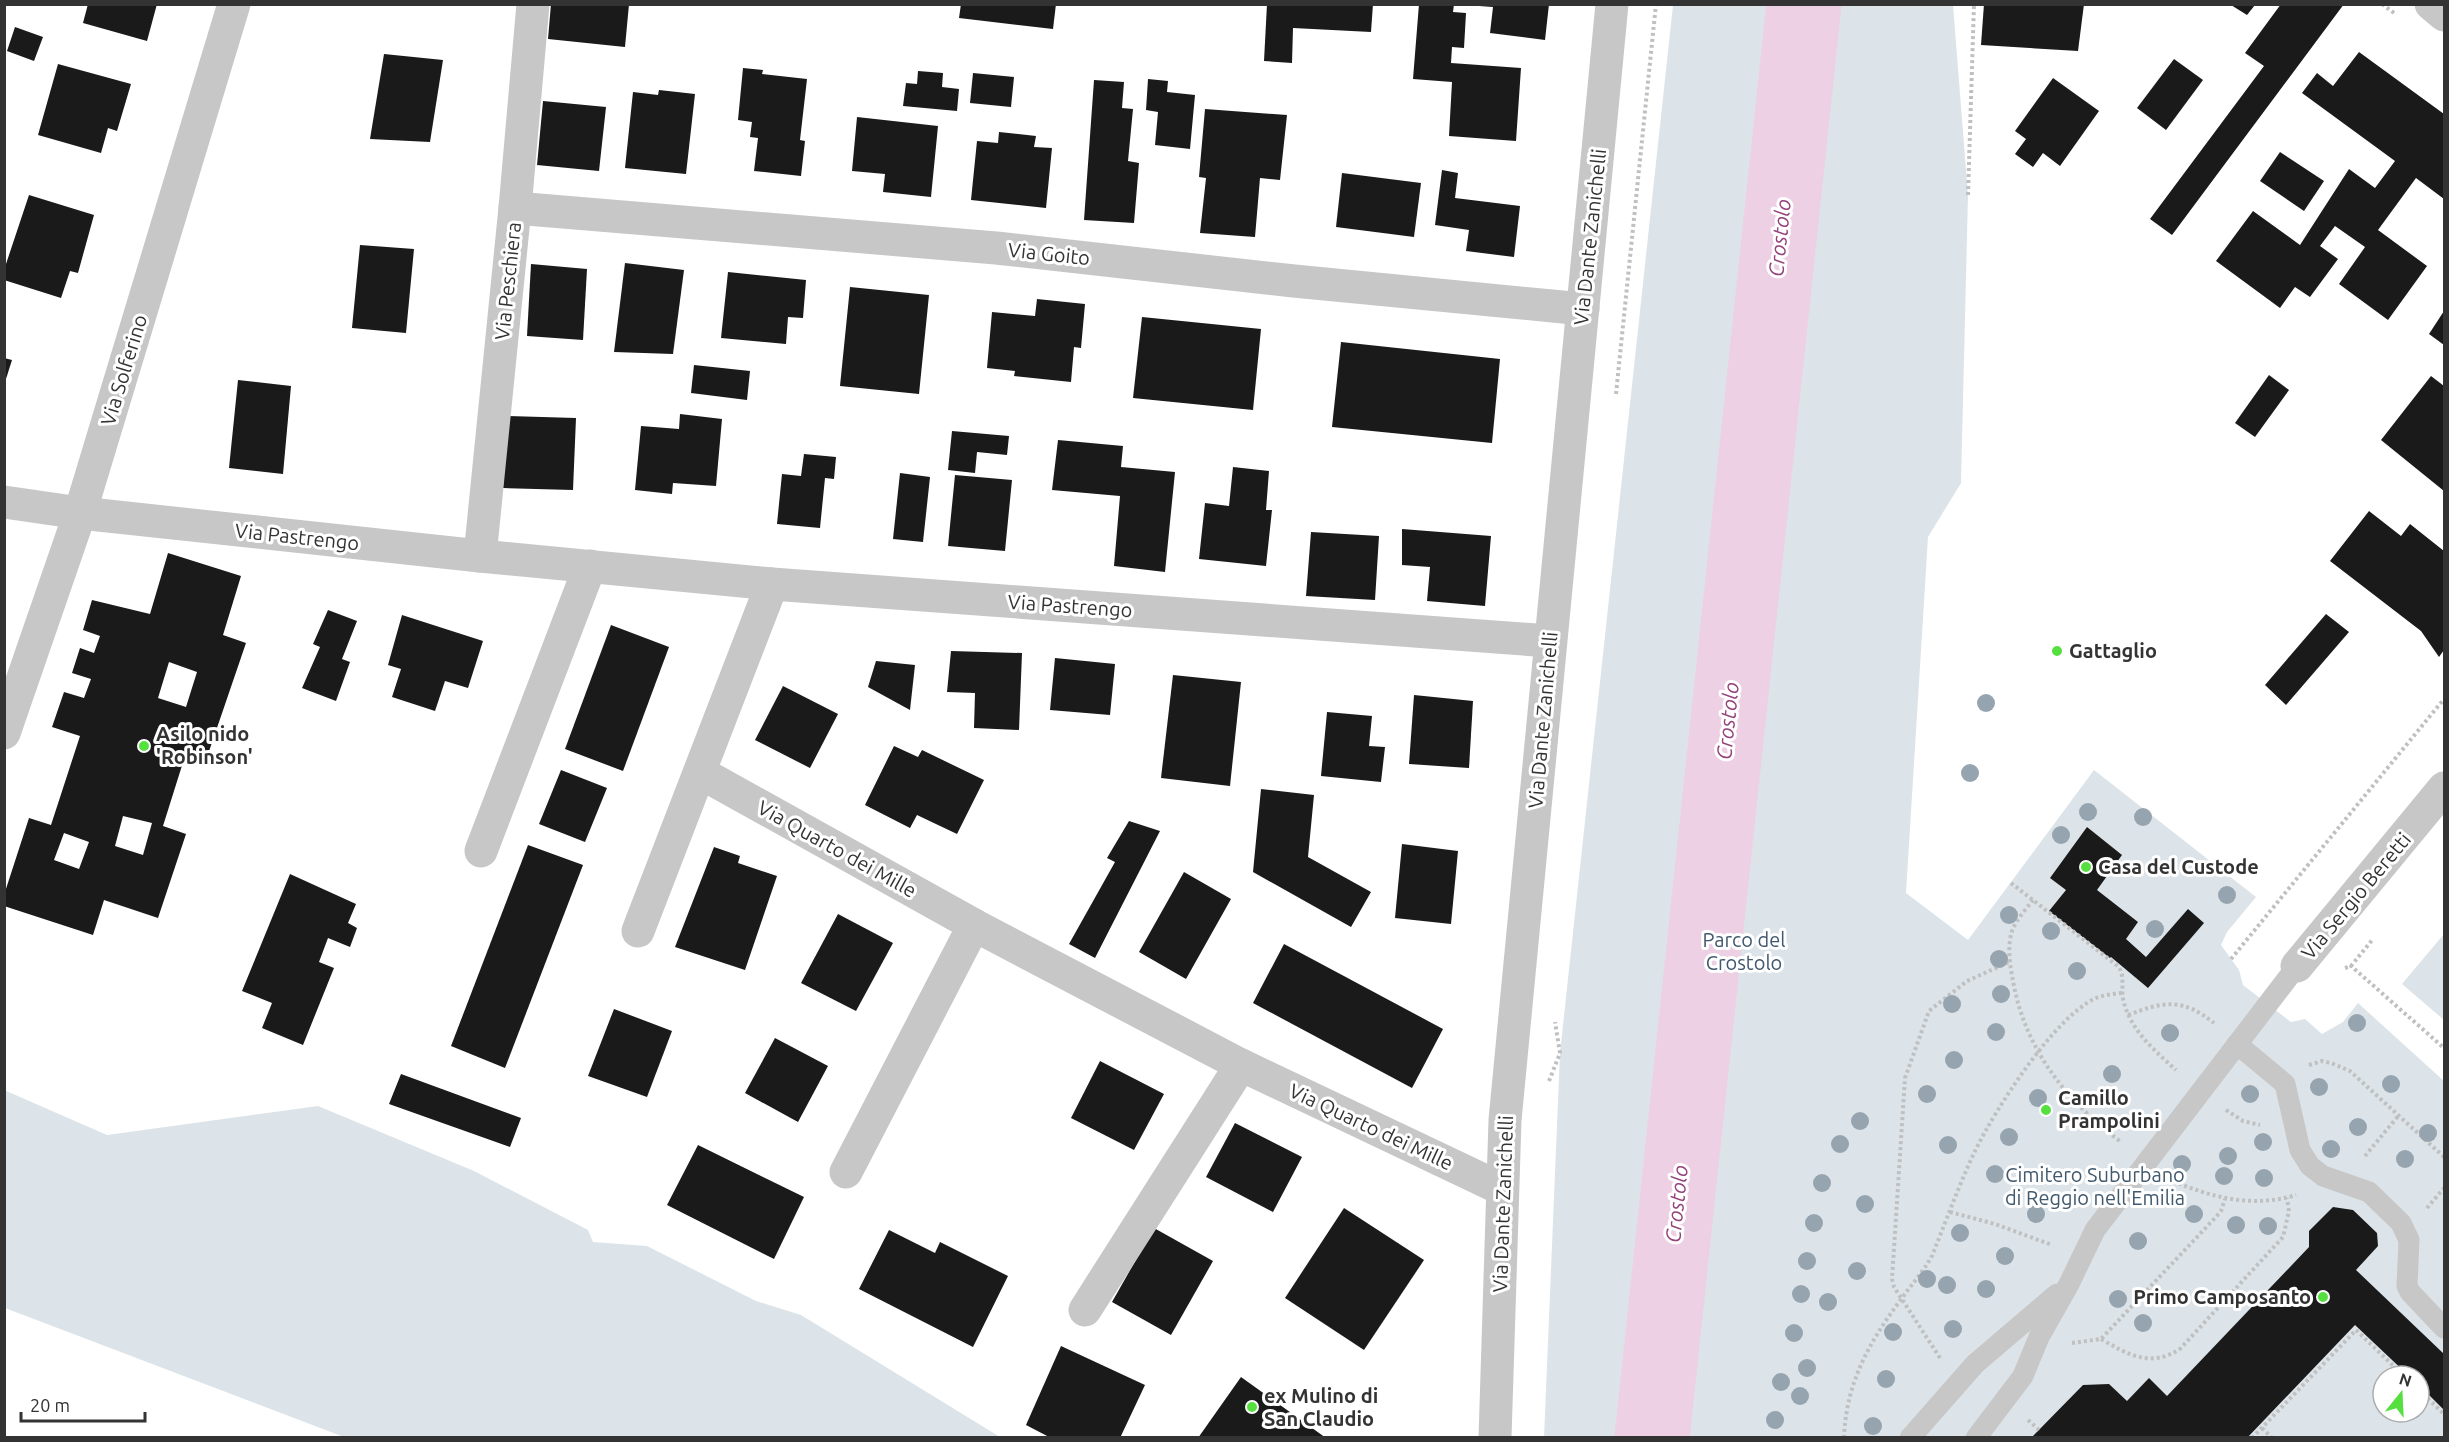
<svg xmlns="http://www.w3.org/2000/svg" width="2449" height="1442" viewBox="0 0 2449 1442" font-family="Ubuntu,sans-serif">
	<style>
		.green { fill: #dce4e9; fill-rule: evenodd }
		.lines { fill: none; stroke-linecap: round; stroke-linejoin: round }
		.river { stroke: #edd0e4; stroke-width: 75 }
		.building { fill: #1a1a1a; fill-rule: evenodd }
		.path { stroke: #c0c0c0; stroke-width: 4; stroke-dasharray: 3 3; stroke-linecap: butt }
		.service { stroke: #c7c7c7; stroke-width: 21 }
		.minor { stroke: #c7c7c7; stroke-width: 33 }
		.tertiary { stroke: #c7c7c7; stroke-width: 33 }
		.tree { fill: #96a4af }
		.poi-dot { fill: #56e03f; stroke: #fff; stroke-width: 2 }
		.labels { text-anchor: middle; stroke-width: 6; stroke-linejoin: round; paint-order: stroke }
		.street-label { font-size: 20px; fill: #333; stroke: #fff }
		.poi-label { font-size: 20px; font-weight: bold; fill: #333; stroke: #fff; text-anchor: start }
		.park-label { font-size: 20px; fill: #41596e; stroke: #fff }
		.water-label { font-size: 21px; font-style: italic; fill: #94427a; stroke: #fff }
	</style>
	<rect width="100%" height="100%" fill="#fff"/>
	<g class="green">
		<path d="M 1673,5 L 1953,5 L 1968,195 L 1961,483 L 1928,537 L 1906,893 L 1968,940 L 2094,770 L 2256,897 L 2227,932 L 2221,945 L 2239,970 L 2243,985 L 2291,1022 L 2305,1019 L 2322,1034 L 2343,1022 L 2358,1003 L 2444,1081 L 2444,1437 L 1544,1438 L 1560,1053 ZM 2383,1376 L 2419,1376 L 2419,1412 L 2383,1412 Z"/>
		<path d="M 2444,934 L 2444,1020 L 2402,984 Z"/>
		<path d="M 4,1090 L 107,1135 L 318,1106 L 474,1171 L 588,1230 L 593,1242 L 647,1246 L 756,1301 L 801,1315 L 1000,1437 L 344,1437 L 5,1308 Z"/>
	</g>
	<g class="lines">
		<path class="river" d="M 1652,1438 L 1804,4"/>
	</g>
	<g class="building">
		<path d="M 88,4 L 157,4 L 147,41 L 83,23 Z"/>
		<path d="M 551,4 L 629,4 L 625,47 L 548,39 Z"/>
		<path d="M 961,4 L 1056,4 L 1053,29 L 959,18 Z"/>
		<path d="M 1267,4 L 1373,4 L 1371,32 L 1293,28 L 1292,63 L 1264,61 Z"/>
		<path d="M 1419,4 L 1454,4 L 1453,12 L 1466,13 L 1464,48 L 1452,47 L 1451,63 L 1521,68 L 1516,141 L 1449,136 L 1452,82 L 1413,79 Z"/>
		<path d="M 1479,4 L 1549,4 L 1545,40 L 1490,33 L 1493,7 L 1479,6 Z"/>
		<path d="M 1984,4 L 2084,4 L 2078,51 L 1981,45 Z"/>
		<path d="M 2281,4 L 2344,4 L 2172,235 L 2150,219 L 2264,66 L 2245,53 Z"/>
		<path d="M 2231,5 L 2255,5 L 2247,15 Z"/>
		<path d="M 15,27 L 43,37 L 34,61 L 7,51 Z"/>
		<path d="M 2359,52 L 2444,114 L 2444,199 L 2416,178 L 2378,230 L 2427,266 L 2388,320 L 2339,284 L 2365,247 L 2335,226 L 2320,246 L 2338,259 L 2310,297 L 2295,287 L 2280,308 L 2216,261 L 2253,211 L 2300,245 L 2349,169 L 2375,188 L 2395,161 L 2302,93 L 2317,73 L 2333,86 Z"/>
		<path d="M 384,54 L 443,60 L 430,142 L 370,139 Z"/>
		<path d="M 2174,59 L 2203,80 L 2166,130 L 2137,108 Z"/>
		<path d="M 58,64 L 131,84 L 117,131 L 108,128 L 101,153 L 38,135 Z"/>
		<path d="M 743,68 L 763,70 L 762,74 L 807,79 L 800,140 L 805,141 L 801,176 L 754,171 L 758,138 L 750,137 L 752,122 L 738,120 Z"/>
		<path d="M 918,71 L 943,73 L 942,87 L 959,89 L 957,111 L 903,106 L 906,83 L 917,84 Z"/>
		<path d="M 973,73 L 1014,77 L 1011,107 L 970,103 Z"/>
		<path d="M 2053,78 L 2099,111 L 2060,166 L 2043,153 L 2033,167 L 2015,154 L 2026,139 L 2015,131 Z"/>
		<path d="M 1148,79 L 1168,81 L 1167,92 L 1195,95 L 1190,149 L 1155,145 L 1158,112 L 1146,110 Z"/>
		<path d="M 1094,80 L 1124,82 L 1122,108 L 1133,109 L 1128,161 L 1139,163 L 1134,223 L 1084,220 Z"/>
		<path d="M 659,90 L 695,94 L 686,174 L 625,168 L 633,92 L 658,95 Z"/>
		<path d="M 543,101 L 606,107 L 599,171 L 537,165 Z"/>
		<path d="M 1205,109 L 1287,115 L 1280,180 L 1260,178 L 1255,237 L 1200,233 L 1206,178 L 1199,177 Z"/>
		<path d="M 857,117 L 938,126 L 931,197 L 883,192 L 885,174 L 852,171 Z"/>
		<path d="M 999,132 L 1036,136 L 1034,147 L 1052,148 L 1046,208 L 971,200 L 977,141 L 998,143 Z"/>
		<path d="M 2280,152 L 2324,181 L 2304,211 L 2260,181 Z"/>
		<path d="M 1442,170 L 1458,173 L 1455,198 L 1520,206 L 1514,257 L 1466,251 L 1469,230 L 1435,225 Z"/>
		<path d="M 1342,173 L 1421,183 L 1414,237 L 1336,227 Z"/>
		<path d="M 29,195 L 94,215 L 78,273 L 70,271 L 61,298 L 4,280 L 4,270 Z"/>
		<path d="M 360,245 L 414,249 L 406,333 L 352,328 Z"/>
		<path d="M 625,263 L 684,270 L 673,354 L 614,352 Z"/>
		<path d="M 531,264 L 587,269 L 583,340 L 527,336 Z"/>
		<path d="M 728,272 L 806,280 L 803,318 L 788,317 L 786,344 L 721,338 Z"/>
		<path d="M 850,287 L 929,295 L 919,394 L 840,386 Z"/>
		<path d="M 1037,299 L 1085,304 L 1081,348 L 1074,347 L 1071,382 L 1014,376 L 1015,371 L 987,368 L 992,312 L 1035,316 Z"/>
		<path d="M 2444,311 L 2444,345 L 2429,334 Z"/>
		<path d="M 1142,317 L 1261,329 L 1253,410 L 1133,398 Z"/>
		<path d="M 1341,342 L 1500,359 L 1492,443 L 1332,427 Z"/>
		<path d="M 4,358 L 12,360 L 5,382 L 4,382 Z"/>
		<path d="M 694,365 L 750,371 L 747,400 L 691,393 Z"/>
		<path d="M 2269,375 L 2289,390 L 2255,437 L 2235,423 Z"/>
		<path d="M 2431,376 L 2444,386 L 2444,491 L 2381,440 Z"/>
		<path d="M 238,380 L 291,386 L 283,474 L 229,468 Z"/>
		<path d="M 680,414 L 722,419 L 716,486 L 673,483 L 672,494 L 635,490 L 641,426 L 679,429 Z"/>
		<path d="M 506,416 L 576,418 L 573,490 L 503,488 Z"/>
		<path d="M 952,431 L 1009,436 L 1007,455 L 977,452 L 975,473 L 948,470 Z"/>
		<path d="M 1058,440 L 1123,446 L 1121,467 L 1175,472 L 1165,572 L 1114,566 L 1120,496 L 1052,490 Z"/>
		<path d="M 804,454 L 836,457 L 834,479 L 825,478 L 820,528 L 777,524 L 782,474 L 801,476 Z"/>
		<path d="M 1233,467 L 1269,471 L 1266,510 L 1272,510 L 1266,566 L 1199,559 L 1205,503 L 1229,506 Z"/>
		<path d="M 900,473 L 930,477 L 923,542 L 893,539 Z"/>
		<path d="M 955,475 L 1012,480 L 1005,551 L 948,546 Z"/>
		<path d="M 2369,511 L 2401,536 L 2410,524 L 2444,551 L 2444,650 L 2439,657 L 2421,631 L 2330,561 Z"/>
		<path d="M 1402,529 L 1491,536 L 1485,606 L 1427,601 L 1430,567 L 1402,565 Z"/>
		<path d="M 1311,532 L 1379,536 L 1375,600 L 1306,596 Z"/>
		<path d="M 168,553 L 241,576 L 223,635 L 246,643 L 205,763 L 185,756 L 163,826 L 186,834 L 158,918 L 104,900 L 93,935 L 4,906 L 4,895 L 29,818 L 51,825 L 80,736 L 52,727 L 64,692 L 84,698 L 91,679 L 72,673 L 80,648 L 94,653 L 100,636 L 83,630 L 92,600 L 150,614 ZM 169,662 L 197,672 L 186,707 L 158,698 ZM 123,816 L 152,823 L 143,855 L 115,846 ZM 64,833 L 89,842 L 79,869 L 54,860 Z"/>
		<path d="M 328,610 L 357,621 L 342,659 L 350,662 L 336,701 L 302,688 L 320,647 L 313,644 Z"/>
		<path d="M 2326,614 L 2349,632 L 2286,705 L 2265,685 Z"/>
		<path d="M 402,615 L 483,641 L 468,688 L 445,681 L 435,711 L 392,697 L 401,669 L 388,665 Z"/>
		<path d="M 611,625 L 669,647 L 623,771 L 565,749 Z"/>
		<path d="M 951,651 L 1022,653 L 1019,730 L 974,728 L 975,693 L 947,692 Z"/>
		<path d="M 1055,658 L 1115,664 L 1110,715 L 1050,710 Z"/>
		<path d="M 876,661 L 915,665 L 910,710 L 868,687 Z"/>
		<path d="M 1173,675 L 1241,682 L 1230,786 L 1161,778 Z"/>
		<path d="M 783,686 L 838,714 L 810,768 L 755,740 Z"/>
		<path d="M 1414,695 L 1473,701 L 1469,768 L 1409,764 Z"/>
		<path d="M 1327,712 L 1372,716 L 1369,746 L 1385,747 L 1381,782 L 1321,776 Z"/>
		<path d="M 894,746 L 918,757 L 922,750 L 984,780 L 957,834 L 917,815 L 910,828 L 865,805 Z"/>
		<path d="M 561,770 L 607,788 L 585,842 L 539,824 Z"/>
		<path d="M 1261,789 L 1314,795 L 1308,857 L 1371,892 L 1351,927 L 1253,872 Z"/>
		<path d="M 1129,821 L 1160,831 L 1095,958 L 1069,944 L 1115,862 L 1107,858 Z"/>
		<path d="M 2087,827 L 2122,855 L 2097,890 L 2138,922 L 2126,939 L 2146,957 L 2188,909 L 2204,923 L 2148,988 L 2111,957 L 2110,958 L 2049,911 L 2066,890 L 2050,878 Z"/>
		<path d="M 1402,844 L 1458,851 L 1451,924 L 1395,918 Z"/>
		<path d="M 528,845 L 583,865 L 505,1068 L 451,1046 Z"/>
		<path d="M 714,847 L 740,856 L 738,863 L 777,876 L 745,970 L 675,947 Z"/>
		<path d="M 1184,872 L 1231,899 L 1186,979 L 1139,952 Z"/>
		<path d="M 290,874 L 356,904 L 348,923 L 357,928 L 350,947 L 328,938 L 319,962 L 334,968 L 303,1045 L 262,1028 L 272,1003 L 242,991 Z"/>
		<path d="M 838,914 L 893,943 L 856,1011 L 801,983 Z"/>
		<path d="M 1284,944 L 1443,1029 L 1412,1088 L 1253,1003 Z"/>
		<path d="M 614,1009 L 672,1031 L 647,1097 L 588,1076 Z"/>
		<path d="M 775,1038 L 828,1066 L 798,1122 L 745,1093 Z"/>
		<path d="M 1100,1061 L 1164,1094 L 1134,1150 L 1071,1118 Z"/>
		<path d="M 401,1074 L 521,1118 L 510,1147 L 389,1104 Z"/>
		<path d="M 1235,1123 L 1302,1157 L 1273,1212 L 1206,1177 Z"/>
		<path d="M 698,1145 L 804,1197 L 774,1259 L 667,1205 Z"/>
		<path d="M 2333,1207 L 2353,1210 L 2377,1233 L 2378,1246 L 2356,1270 L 2444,1354 L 2444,1410 L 2419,1385 L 2419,1376 L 2409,1376 L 2355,1325 L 2247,1438 L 2031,1438 L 2083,1385 L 2109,1384 L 2127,1401 L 2149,1378 L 2167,1396 L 2309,1247 L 2309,1231 Z"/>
		<path d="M 1344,1208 L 1424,1260 L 1364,1350 L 1285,1298 Z"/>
		<path d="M 1154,1228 L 1213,1261 L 1171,1335 L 1112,1302 Z"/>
		<path d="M 889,1230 L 935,1253 L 940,1242 L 1008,1276 L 973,1347 L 859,1289 Z"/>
		<path d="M 1061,1346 L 1145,1385 L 1120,1438 L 1051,1438 L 1026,1425 Z"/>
		<path d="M 1241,1377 L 1326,1438 L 1198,1438 Z"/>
	</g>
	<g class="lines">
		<g class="path">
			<path d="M 2382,4 L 2394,13"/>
			<path d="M 1968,195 L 1974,4"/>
			<path d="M 1616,394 L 1656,4"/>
			<path d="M 2011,883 L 2119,967 C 2125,978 2121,988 2123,999 C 2130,1030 2154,1050 2176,1070"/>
			<path d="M 2033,900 C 2026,909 2016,920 2012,931 C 2007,946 2010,966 2013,981 C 2025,1049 2066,1101 2121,1142"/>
			<path d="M 2231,959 L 2444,699"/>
			<path d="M 2350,965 L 2444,1048"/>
			<path d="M 2345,968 L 2351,966 L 2373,939"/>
			<path d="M 2128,1015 C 2164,1001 2183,998 2214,1023"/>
			<path d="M 2309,1065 L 2322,1061 L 2331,1063 L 2350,1071 L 2444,1157"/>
			<path d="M 1549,1081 L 1560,1053 L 1555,1022"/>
			<path d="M 2226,1110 L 2243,1121 L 2260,1125"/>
			<path d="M 2365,1156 L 2399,1115"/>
			<path d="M 2173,1181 C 2213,1198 2253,1208 2296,1195"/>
			<path d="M 2427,1208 L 2444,1188"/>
			<path d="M 1950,1212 L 1995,1224 L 2052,1245"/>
			<path d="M 2101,1339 C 2129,1355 2150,1368 2180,1349 L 2283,1237 L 2289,1211 L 2287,1198"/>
			<path d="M 2072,1343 L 2101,1339 L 2214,1219 L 2221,1211 L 2225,1199"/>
			<path d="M 1940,1358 L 1894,1287 L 1892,1279 L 1905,1078 L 1929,1011 L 1967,981 L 2009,962"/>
			<path d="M 2419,1390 L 2444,1414"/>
			<path d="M 2028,1420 L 2039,1430"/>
			<path d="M 2262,1428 L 2272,1438"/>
			<path d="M 1844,1438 C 1846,1382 1870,1341 1902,1298 C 1912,1284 1923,1272 1932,1256 C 1946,1221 1959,1185 1975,1151 C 1995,1110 2054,1017 2096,998 C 2104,995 2113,994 2122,993"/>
			<path d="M 2252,1438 L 2356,1330 L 2404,1376"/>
		</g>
		<g class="service">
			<path d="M 2237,1044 L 2285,1084 L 2300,1150 L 2310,1166 L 2323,1176 L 2369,1192 L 2401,1223 L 2409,1240 L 2407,1286 L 2410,1292 L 2444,1328"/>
			<path d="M 1910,1438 L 1975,1364 L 2057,1294"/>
			<path d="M 1976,1438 L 2023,1376 L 2039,1337 L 2069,1284 L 2095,1230 L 2297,966"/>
		</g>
		<g class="minor">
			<path d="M 2431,4 L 2444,15"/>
			<path d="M 515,208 L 996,248 L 1294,281 L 1583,309"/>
			<path d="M 4,502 L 80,513 L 480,556 L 772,584 L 1550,641"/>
			<path d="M 480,556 L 515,208 L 533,4"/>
			<path d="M 4,733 L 80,513 L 234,4"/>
			<path d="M 701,773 L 974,925 L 1241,1065 L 1502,1189"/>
			<path d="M 481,851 L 590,566"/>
			<path d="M 638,931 L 772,584"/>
			<path d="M 2297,966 L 2444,788"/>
			<path d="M 846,1172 L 974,925"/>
			<path d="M 1085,1310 L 1241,1065"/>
		</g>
		<path class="tertiary" d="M 1495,1438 L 1505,1120 L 1612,4"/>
	</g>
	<g class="tree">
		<circle cx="1986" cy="703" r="9"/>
		<circle cx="1970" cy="773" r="9"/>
		<circle cx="2088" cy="812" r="9"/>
		<circle cx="2143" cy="817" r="9"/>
		<circle cx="2061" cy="835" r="9"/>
		<circle cx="2227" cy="895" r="9"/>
		<circle cx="2009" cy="915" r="9"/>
		<circle cx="2155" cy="929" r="9"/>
		<circle cx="2051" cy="931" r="9"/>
		<circle cx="1999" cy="959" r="9"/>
		<circle cx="2077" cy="971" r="9"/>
		<circle cx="2001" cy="994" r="9"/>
		<circle cx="1952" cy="1004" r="9"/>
		<circle cx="2357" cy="1023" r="9"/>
		<circle cx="1996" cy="1032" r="9"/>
		<circle cx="2170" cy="1033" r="9"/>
		<circle cx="1954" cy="1060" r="9"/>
		<circle cx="2112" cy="1074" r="9"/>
		<circle cx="2391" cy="1084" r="9"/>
		<circle cx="2319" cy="1087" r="9"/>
		<circle cx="1927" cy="1094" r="9"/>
		<circle cx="2250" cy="1094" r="9"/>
		<circle cx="2038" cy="1098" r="9"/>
		<circle cx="1860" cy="1121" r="9"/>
		<circle cx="2358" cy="1127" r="9"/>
		<circle cx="2428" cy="1133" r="9"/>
		<circle cx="2009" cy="1137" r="9"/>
		<circle cx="2263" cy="1142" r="9"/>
		<circle cx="1840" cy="1144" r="9"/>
		<circle cx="1948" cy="1145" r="9"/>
		<circle cx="2331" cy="1149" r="9"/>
		<circle cx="2228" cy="1156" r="9"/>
		<circle cx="2405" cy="1159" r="9"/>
		<circle cx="2182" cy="1164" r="9"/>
		<circle cx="1995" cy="1174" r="9"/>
		<circle cx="2224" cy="1176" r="9"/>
		<circle cx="2264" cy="1178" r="9"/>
		<circle cx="1822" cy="1183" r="9"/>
		<circle cx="1865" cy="1204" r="9"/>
		<circle cx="2036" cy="1214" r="9"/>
		<circle cx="2194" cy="1214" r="9"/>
		<circle cx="1814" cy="1223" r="9"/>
		<circle cx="2236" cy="1225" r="9"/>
		<circle cx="2268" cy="1226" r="9"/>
		<circle cx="1960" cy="1233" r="9"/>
		<circle cx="2138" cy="1241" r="9"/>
		<circle cx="2005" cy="1256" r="9"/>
		<circle cx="1807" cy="1261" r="9"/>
		<circle cx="1857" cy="1271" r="9"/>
		<circle cx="1927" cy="1279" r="9"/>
		<circle cx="1947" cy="1285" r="9"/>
		<circle cx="1986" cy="1289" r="9"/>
		<circle cx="1801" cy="1294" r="9"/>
		<circle cx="2118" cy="1299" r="9"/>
		<circle cx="1828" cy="1302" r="9"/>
		<circle cx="2143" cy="1323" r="9"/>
		<circle cx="1953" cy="1329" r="9"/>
		<circle cx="1893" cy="1332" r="9"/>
		<circle cx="1794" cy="1333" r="9"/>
		<circle cx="1807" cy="1368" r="9"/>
		<circle cx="1886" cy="1379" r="9"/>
		<circle cx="1781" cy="1382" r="9"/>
		<circle cx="1800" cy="1396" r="9"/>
		<circle cx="1775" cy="1420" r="9"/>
		<circle cx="1873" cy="1426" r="9"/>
	</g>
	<g class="poi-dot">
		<circle cx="2057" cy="651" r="6"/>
		<circle cx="144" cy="746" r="6"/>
		<circle cx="2086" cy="867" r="6"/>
		<circle cx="2046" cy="1110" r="6"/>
		<circle cx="2323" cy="1297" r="6"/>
		<circle cx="1252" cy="1407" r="6"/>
	</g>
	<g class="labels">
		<g class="street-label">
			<text transform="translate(1590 237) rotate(-84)" y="7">Via Dante Zanichelli</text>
			<text transform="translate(1049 254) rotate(6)" y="7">Via Goito</text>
			<text transform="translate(508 281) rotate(-84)" y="7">Via Peschiera</text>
			<text transform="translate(124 370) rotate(-73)" y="7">Via Solferino</text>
			<text transform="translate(297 537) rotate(6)" y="7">Via Pastrengo</text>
			<text transform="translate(1070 606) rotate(4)" y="7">Via Pastrengo</text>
			<text transform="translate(1543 720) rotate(-85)" y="7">Via Dante Zanichelli</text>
			<text transform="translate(837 849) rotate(29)" y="7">Via Quarto dei Mille</text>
			<text transform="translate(2356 896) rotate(-50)" y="7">Via Sergio Beretti</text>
			<text transform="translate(1371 1127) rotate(25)" y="7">Via Quarto dei Mille</text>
			<text transform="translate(1503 1204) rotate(-88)" y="7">Via Dante Zanichelli</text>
		</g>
		<g class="poi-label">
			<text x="2069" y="658">Gattaglio</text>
			<text x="156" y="741">Asilo nido<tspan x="156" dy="23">'Robinson'</tspan></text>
			<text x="2098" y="874">Casa del Custode</text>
			<text x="2058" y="1105">Camillo<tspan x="2058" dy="23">Prampolini</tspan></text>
			<text x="2311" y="1304" text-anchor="end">Primo Camposanto</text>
			<text x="1264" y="1403">ex Mulino di<tspan x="1264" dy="23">San Claudio</tspan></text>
		</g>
		<g class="park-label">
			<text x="1744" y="947">Parco del<tspan x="1744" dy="23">Crostolo</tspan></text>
			<text x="2095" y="1182">Cimitero Suburbano<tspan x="2095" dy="23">di Reggio nell'Emilia</tspan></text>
		</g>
		<g class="water-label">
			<text transform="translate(1780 238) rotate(-84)" y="7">Crostolo</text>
			<text transform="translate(1728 721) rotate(-84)" y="7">Crostolo</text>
			<text transform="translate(1677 1204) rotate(-84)" y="7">Crostolo</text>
		</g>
	</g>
	<rect width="2449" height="1442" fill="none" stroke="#333333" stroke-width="12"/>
	<g transform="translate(2401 1394) rotate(18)"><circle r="28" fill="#ffffff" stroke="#adadad" stroke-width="1.5"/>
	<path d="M0-4.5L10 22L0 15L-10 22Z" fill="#56e03f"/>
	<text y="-9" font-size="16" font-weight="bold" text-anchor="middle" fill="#333333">N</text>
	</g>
	<path d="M21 1412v9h124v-9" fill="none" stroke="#333333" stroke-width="3"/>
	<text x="30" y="1412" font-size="18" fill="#333333" stroke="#ffffff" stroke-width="4.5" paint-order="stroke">20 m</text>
</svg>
